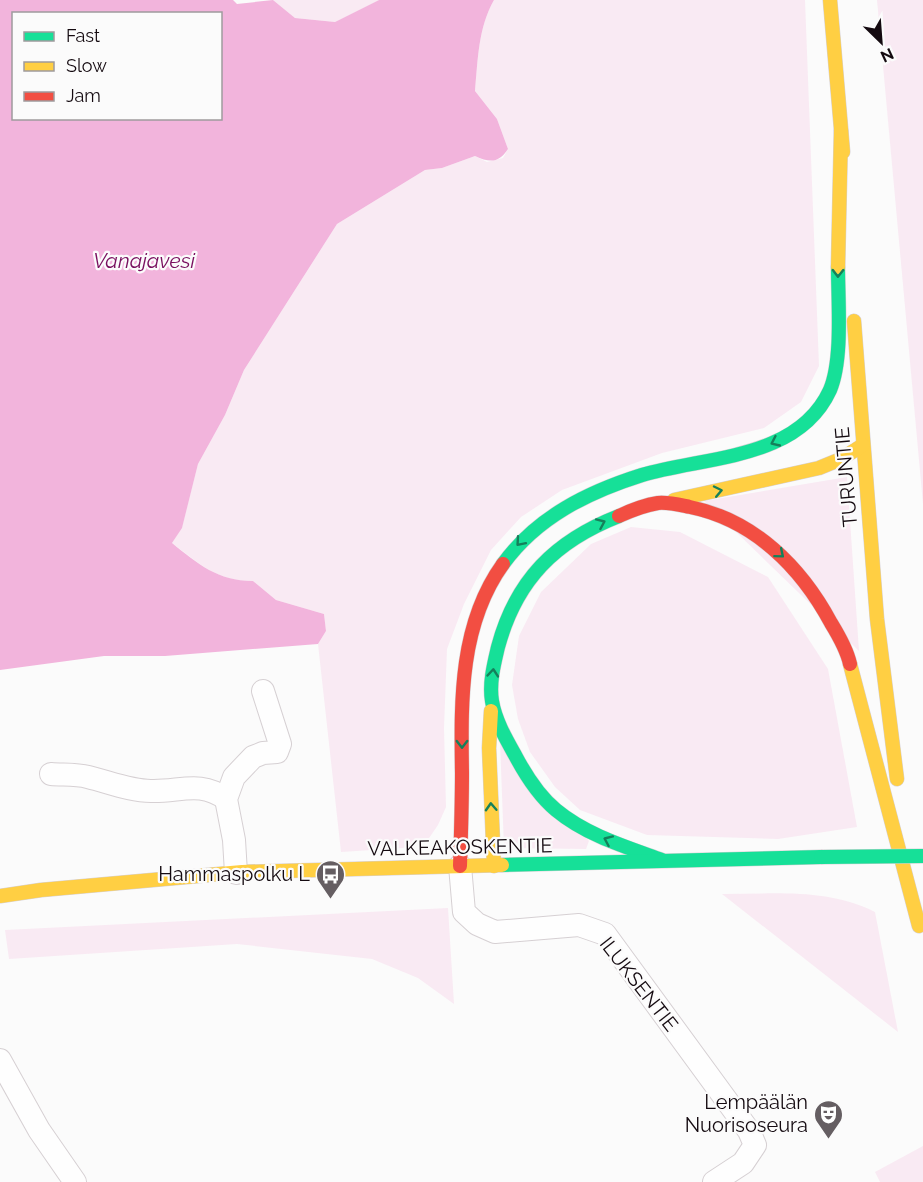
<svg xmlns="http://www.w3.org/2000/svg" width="923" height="1182" viewBox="0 0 923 1182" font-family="Raleway,sans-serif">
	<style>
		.green { fill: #f9eaf3 }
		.water { fill: #f2b4dc; fill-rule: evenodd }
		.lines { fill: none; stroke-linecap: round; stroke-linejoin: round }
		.street-casing { stroke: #d6d0d3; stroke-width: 24 }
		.fast-casing { stroke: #d6d0d3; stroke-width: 15 }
		.slow-casing { stroke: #d6d0d3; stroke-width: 15 }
		.jam-casing { stroke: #d6d0d3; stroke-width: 15 }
		.street { stroke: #fefefe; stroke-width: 22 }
		.fast { stroke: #16e098; stroke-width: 14 }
		.slow { stroke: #ffcf43; stroke-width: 14 }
		.jam { stroke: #f24e42; stroke-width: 14 }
		.fast-bridge-casing { stroke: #d6d0d3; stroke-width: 15; stroke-linecap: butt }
		.fast-bridge { stroke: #16e098; stroke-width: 14 }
		.oneway { stroke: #15805b }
		.labels { text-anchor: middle; stroke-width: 4.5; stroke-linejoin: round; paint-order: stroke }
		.street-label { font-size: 20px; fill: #140a10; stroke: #fbfbfb }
		.poi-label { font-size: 20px; fill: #140a10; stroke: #fbfbfb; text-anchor: end }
		.water-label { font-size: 21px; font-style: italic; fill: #790f5f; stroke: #fbfbfb }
	</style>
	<rect width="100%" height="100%" fill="#fbfbfb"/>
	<g class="green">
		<path d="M 273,0 L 379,0 L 335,22 L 295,18 Z"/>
		<path d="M 494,0 L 805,0 L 819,366 L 801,402 L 764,428 L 662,453 L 562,490 L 521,517 L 491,550 L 464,604 L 447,649 L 444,728 L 446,807 L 438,825 L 427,841 L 403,848 L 341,852 L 318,644 L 326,631 L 324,614 L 276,600 L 253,581 C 216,581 200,564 172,543 L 182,527 L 198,464 L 225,415 L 244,370 L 337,224 L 425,170 L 442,168 L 475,156 L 487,162 L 503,158 L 508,149 L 497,119 L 475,91 C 478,60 478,28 494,0 Z"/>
		<path d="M 877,0 L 923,0 L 923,504 Z"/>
		<path d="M 847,477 L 859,651 L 704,501 Z"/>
		<path d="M 631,527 L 680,532 L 768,577 L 828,669 L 857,827 L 778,839 L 647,835 L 580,810 L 555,787 L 530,752 L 518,719 L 512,685 L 519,636 L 541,592 L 591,544 Z"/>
		<path d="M 500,741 L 589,841 L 586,849 L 504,848 Z"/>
		<path d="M 722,894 C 774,894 827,888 875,912 L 898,1032 Z"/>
		<path d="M 448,908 L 454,1004 L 418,978 L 372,959 L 237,944 L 9,959 L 5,930 Z"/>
		<path d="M 923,1146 L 923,1182 L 880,1182 L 875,1172 Z"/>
	</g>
	<path class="water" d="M 0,0 L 233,0 L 237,4 L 273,0 L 295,18 L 335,22 L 379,0 L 494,0 C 478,28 478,60 475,91 L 497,119 L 508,149 C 499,163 490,163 475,156 L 442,168 L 425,170 L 337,224 L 244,370 L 225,415 L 198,464 L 182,528 L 172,543 C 198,564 218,581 253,581 L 276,600 L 324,614 L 326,631 L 318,644 L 165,656 L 104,656 L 0,670 ZM 14,14 L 220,14 L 220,118 L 14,118 Z"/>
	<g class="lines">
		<defs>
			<g id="street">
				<path d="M 51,774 C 63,775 76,774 88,777 C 109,782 130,791 151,791 C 180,792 200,780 226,799"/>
				<path d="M 460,866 L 464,912 L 477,924 L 495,932 L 579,925 L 605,934 L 749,1131 L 755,1145 L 743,1163 L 714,1182"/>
				<path d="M 236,873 L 234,840 L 226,799 L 234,777 L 253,757 L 263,753 L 277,752 L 280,744 L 263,691"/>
				<path d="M 0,1060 L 39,1130 L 75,1182"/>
			</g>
			<g id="fast">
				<path d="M 619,516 C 555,541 516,580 498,647 C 494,664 489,683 492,701 C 495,720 506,739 515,755 C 525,774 539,796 556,810 C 586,835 626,847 662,860"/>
				<path d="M 503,564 C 537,517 588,492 642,475 C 706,456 798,460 830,390 C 843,359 838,302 838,267"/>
				<path d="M 502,865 L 821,857"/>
			</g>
			<g id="slow">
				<path d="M 830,0 L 843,152"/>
				<path d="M 838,267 L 841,131"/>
				<path d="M 854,321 L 877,619 L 897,779"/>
				<path d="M 674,500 L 819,468 L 841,459 L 863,445"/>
				<path d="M 850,664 L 919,926"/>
				<path d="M 491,711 L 489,748 L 494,866"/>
				<path d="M 0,896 L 41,890 L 242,872 L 502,865"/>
			</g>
			<g id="jam">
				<path d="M 619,516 C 632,510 645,505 658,503 C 669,502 680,505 690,507 C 754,520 801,567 831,623 C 839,636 847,650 850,664"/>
				<path d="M 460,866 C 461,835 462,804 462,773 C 461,702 459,625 503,564"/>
			</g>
		</defs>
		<use href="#street" class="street-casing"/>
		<use href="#fast" class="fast-casing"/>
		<use href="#slow" class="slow-casing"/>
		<use href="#jam" class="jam-casing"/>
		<use href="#street" class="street"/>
		<use href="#fast" class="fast"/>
		<use href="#slow" class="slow"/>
		<use href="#jam" class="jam"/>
		<defs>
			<path id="fast-bridge" d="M 821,857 L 923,856"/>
		</defs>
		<use href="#fast-bridge" class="fast-bridge-casing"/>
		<use href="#fast-bridge" class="fast-bridge"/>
	</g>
	<defs><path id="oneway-chevron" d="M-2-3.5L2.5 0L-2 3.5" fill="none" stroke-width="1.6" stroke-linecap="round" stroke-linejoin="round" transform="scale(1.5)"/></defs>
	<g class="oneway">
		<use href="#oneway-chevron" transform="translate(838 273) rotate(91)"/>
		<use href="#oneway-chevron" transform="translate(775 442) rotate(155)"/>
		<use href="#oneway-chevron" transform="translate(718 491) rotate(-12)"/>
		<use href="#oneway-chevron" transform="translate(601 523) rotate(-24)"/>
		<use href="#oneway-chevron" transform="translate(520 542) rotate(131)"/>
		<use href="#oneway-chevron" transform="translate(780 554) rotate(40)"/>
		<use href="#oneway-chevron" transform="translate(493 673) rotate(-85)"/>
		<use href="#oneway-chevron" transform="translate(462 744) rotate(90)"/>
		<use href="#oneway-chevron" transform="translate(491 807) rotate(-93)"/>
		<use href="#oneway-chevron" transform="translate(608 840) rotate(-156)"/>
	</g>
	<defs>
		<symbol id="bus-pin" viewBox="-11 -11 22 30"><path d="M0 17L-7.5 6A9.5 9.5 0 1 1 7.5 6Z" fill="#655e62" stroke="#fbfbfb"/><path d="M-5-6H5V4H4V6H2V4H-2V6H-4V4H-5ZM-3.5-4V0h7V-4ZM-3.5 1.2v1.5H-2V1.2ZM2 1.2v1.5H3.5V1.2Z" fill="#fff"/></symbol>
		<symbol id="theatre-pin" viewBox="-11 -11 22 30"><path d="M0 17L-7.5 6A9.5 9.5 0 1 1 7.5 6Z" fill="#655e62" stroke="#fbfbfb"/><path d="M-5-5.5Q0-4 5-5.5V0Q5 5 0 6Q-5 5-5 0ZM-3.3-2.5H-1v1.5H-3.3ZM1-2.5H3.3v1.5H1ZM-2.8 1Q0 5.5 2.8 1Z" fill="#fff"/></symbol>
	</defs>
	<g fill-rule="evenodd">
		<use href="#bus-pin" x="314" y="858" width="33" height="45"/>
		<use href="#theatre-pin" x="812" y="1098" width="33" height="45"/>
	</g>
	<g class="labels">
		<g class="street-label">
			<text transform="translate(846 477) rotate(-95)" y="7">TURUNTIE</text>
			<text transform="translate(460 847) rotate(-1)" y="7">VALKEAKOSKENTIE</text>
			<text transform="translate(639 984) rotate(52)" y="7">ILUKSENTIE</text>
		</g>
		<g class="poi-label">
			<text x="310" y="881">Hammaspolku L</text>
			<text x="808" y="1109">Lempäälän<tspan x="808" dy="23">Nuorisoseura</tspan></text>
		</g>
		<g class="water-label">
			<text x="144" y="268">Vanajavesi</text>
		</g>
	</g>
	<rect x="12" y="12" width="210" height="108" fill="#fbfbfb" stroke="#9f9b9d" stroke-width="1.5"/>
	<rect x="24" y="32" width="30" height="9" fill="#16e098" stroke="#9f9b9d" stroke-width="1.5"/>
	<text x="66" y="42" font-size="18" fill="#140a10">Fast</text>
	<rect x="24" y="62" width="30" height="9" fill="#ffcf43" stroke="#9f9b9d" stroke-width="1.5"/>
	<text x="66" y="72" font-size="18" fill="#140a10">Slow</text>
	<rect x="24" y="92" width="30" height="9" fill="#f24e42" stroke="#9f9b9d" stroke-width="1.5"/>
	<text x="66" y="102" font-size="18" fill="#140a10">Jam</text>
	<g transform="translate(881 42) rotate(155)" stroke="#fbfbfb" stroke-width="4.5" paint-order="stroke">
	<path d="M0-4.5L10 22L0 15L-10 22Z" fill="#140a10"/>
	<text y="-9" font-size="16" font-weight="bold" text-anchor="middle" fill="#140a10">N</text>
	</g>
</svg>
